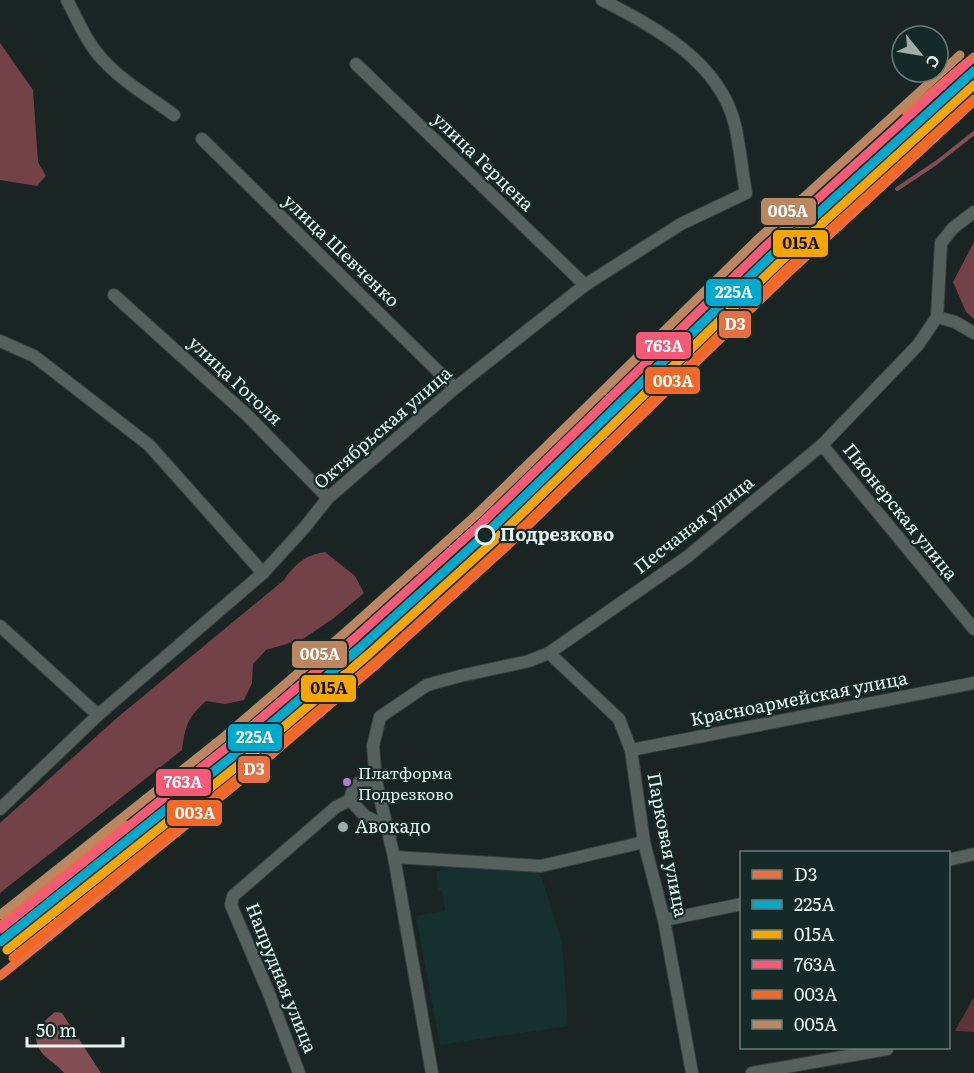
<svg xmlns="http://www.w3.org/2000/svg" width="974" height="1073" viewBox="0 0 974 1073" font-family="Literata,serif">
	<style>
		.built { fill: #16312d }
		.green { fill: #5e343a }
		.forest { fill: #734249 }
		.water { fill: #834d54 }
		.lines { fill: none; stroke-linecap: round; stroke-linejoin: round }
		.stream { stroke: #834d54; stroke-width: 4 }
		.street-casing { stroke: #373f3d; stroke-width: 14 }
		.street { stroke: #56605d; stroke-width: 12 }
		.rail-1-casing { stroke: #152a26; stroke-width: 14 }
		.rail-2-casing { stroke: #152a26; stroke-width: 14 }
		.rail-3-casing { stroke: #152a26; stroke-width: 14 }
		.rail-4-casing { stroke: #152a26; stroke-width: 14 }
		.rail-5-casing { stroke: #152a26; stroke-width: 14 }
		.rail-6-casing { stroke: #152a26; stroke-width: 14 }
		.rail-1 { stroke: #e86f3f; stroke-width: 9 }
		.rail-2 { stroke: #00a9ce; stroke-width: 9 }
		.rail-3 { stroke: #f7a600; stroke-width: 9 }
		.rail-4 { stroke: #f75a77; stroke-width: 9 }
		.rail-5 { stroke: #f36827; stroke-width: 9 }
		.rail-6 { stroke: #bb8660; stroke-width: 9 }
		.stop-dot { fill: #152a26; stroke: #e7f4f0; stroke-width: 3 }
		.bus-dot { fill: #ba77d6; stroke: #152a26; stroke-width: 2 }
		.poi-dot { fill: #9faca8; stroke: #152a26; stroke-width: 2 }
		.labels { text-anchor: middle; stroke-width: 4.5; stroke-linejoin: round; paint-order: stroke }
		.bus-label { font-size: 16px; fill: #e7f4f0; stroke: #152a26; text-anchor: start }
		.street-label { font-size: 18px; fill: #e7f4f0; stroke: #152a26 }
		.stop-label { font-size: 18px; font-weight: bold; fill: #e7f4f0; stroke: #152a26; text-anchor: start }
		.poi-label { font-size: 18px; fill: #e7f4f0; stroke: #152a26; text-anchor: start }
		.line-badge { stroke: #152a26; stroke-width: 2 }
		.badge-label { font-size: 16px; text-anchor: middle; font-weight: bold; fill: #fff }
		.pale-badge-label { font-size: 16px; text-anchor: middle; font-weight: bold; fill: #111 }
	</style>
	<rect width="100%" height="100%" fill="#1a2523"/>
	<path class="built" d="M 451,867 L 540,872 L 562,943 L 568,1026 L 440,1045 L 416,916 L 445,911 L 443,893 L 438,888 L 436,872 Z"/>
	<path class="green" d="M 974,997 L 974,1032 L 955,1031 Z"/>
	<g class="forest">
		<path d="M 0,43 L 33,90 L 38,162 L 46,176 L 37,186 L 0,180 Z"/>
		<path d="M 974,242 L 974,319 L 966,312 L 953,282 Z"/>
		<path d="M 325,552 L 355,576 L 364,593 L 334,618 L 303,639 L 266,650 L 253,664 L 252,683 L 244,700 L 225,704 L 206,701 C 188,717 185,726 182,750 L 0,893 L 0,823 L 118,717 L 284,580 C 295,564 305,555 325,552 Z"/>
	</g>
	<path class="water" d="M 55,1012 L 62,1013 L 101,1073 L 64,1073 C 56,1063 50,1062 43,1054 C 28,1037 41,1023 55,1012 Z"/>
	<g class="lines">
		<path class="stream" d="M 897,189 L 936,163 L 974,133"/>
		<defs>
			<g id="street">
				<path d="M 67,0 C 78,21 87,43 103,60 C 123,82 150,97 174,115"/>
				<path d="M 356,64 L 585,285"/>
				<path d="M 202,139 L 455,388"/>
				<path d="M 114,295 L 248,416 L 328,498"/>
				<path d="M 937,317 L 955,322 L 974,333"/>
				<path d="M 0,341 L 34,356 L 149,445 L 263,573"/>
				<path d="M 822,445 L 974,629"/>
				<path d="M 0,626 L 98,715"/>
				<path d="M 549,653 L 619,719 L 631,750 L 644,842 L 664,920 L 692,1073"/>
				<path d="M 631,750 L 974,683"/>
				<path d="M 376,781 C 360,778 353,784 350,800 L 365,816 L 388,827"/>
				<path d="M 0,809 L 98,715 L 263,573 L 305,527 L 328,498 L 455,388 L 585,285 L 681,224 L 746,193 C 742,171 740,147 735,125 C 720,62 655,27 602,0"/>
				<path d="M 394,857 L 541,866 L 644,842"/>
				<path d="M 948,860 L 974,854"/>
				<path d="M 664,920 L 742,904"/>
				<path d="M 299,1073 L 268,991 L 231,905 L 233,896 L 336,807 L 350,800"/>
				<path d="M 432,1073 L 394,857 L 376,781 L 373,746 L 380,717 L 427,685 L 460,676 L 529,661 L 549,653 L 687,557 L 822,445 L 918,345 L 937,317 L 941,243 L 953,228 L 974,212"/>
				<path d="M 752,1073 L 887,1049"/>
			</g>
		</defs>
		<use href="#street" class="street-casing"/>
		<use href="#street" class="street"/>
		<defs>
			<g id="rail-1">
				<path d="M 907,114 L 974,57"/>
				<path d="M 0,926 L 126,825"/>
				<path d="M 0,976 L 251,772 L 377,664 L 506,547 L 787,274 L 974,101"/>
			</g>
			<path id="rail-2" d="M 0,942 L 238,752 L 362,646 L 490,530 L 772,255 L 974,71"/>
			<path id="rail-3" d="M 7,950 L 245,760 L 369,654 L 497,538 L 779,263 L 974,85"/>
			<path id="rail-4" d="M 0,929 L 231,744 L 355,638 L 483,522 L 765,247 L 967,63"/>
			<path id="rail-5" d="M 13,958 L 251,768 L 376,662 L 505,545 L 786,270 L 974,99"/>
			<path id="rail-6" d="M 0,915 L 225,736 L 348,630 L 476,515 L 758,239 L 960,55"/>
		</defs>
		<use href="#rail-1" class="rail-1-casing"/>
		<use href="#rail-2" class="rail-2-casing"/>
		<use href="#rail-3" class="rail-3-casing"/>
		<use href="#rail-4" class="rail-4-casing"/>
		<use href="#rail-5" class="rail-5-casing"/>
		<use href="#rail-6" class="rail-6-casing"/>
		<use href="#rail-1" class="rail-1"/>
		<use href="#rail-2" class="rail-2"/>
		<use href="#rail-3" class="rail-3"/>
		<use href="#rail-4" class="rail-4"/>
		<use href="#rail-5" class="rail-5"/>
		<use href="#rail-6" class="rail-6"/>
	</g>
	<circle class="stop-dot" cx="485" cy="535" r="9"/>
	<circle class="bus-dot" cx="347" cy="782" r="5"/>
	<circle class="poi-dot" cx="343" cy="827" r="6"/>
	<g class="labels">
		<g class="bus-label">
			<text x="358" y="779">Платформа<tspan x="358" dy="21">Подрезково</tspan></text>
		</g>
		<g class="street-label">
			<text transform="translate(483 162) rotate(44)" y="6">улица Герцена</text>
			<text transform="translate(341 251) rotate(44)" y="6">улица Шевченко</text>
			<text transform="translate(235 381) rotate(43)" y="6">улица Гоголя</text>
			<text transform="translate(383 428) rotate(-41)" y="6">Октябрьская улица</text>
			<text transform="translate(900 512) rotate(51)" y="6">Пионерская улица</text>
			<text transform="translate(694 525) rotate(-38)" y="6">Песчаная улица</text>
			<text transform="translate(799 699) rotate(-11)" y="6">Красноармейская улица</text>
			<text transform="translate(667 845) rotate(79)" y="6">Парковая улица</text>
			<text transform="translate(281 978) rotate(68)" y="6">Напрудная улица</text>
		</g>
		<g class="stop-label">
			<text x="500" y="541">Подрезково</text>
		</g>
		<g class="poi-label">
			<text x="355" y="833">Авокадо</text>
		</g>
	</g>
	<g class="line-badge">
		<rect x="760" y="197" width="57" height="29" rx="6" fill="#bb8660"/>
		<rect x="772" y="229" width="57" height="29" rx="6" fill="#f7a600"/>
		<rect x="705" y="278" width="57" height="29" rx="6" fill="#00a9ce"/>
		<rect x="718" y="310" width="34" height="29" rx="6" fill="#e86f3f"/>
		<rect x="635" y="331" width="57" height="29" rx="6" fill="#f75a77"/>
		<rect x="644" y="366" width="57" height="29" rx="6" fill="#f36827"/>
		<rect x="291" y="640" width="57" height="29" rx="6" fill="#bb8660"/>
		<rect x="300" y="674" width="57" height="29" rx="6" fill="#f7a600"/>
		<rect x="227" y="723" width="56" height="29" rx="6" fill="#00a9ce"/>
		<rect x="237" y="755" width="34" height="29" rx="6" fill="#e86f3f"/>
		<rect x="155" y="768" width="57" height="29" rx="6" fill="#f75a77"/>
		<rect x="166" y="799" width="57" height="28" rx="6" fill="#f36827"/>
	</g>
	<g class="badge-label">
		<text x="788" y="217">005А</text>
		<text x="734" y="298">225А</text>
		<text x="735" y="330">D3</text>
		<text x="664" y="352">763А</text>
		<text x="673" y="387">003А</text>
		<text x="320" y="660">005А</text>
		<text x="255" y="743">225А</text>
		<text x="254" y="775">D3</text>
		<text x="183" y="788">763А</text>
		<text x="195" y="819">003А</text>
	</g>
	<g class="pale-badge-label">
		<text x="801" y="249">015А</text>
		<text x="329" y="694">015А</text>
	</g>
	<rect x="740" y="851" width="210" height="198" fill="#152a26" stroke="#697b77" stroke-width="1.5"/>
	<rect x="752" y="870" width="30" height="9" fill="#e86f3f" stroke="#697b77" stroke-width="1.5"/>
	<text x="794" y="881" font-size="18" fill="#e7f4f0">D3</text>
	<rect x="752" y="900" width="30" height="9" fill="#00a9ce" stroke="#697b77" stroke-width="1.5"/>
	<text x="794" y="911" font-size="18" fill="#e7f4f0">225А</text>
	<rect x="752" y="930" width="30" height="9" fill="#f7a600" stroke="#697b77" stroke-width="1.5"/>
	<text x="794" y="941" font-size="18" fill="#e7f4f0">015А</text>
	<rect x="752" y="960" width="30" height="9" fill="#f75a77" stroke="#697b77" stroke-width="1.5"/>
	<text x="794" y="971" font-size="18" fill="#e7f4f0">763А</text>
	<rect x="752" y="990" width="30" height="9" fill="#f36827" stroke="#697b77" stroke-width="1.5"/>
	<text x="794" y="1001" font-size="18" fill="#e7f4f0">003А</text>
	<rect x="752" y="1020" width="30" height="9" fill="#bb8660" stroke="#697b77" stroke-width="1.5"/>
	<text x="794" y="1031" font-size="18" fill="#e7f4f0">005А</text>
	<g transform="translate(920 54) rotate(120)"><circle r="28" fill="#152a26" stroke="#697b77" stroke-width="1.5"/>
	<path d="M0-4.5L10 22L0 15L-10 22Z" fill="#9faca8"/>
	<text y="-9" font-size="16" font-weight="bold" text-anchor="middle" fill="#e7f4f0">С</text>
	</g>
	<path d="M27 1037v9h96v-9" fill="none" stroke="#e7f4f0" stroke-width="3"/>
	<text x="36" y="1037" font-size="18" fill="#e7f4f0" stroke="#152a26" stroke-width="4.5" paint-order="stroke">50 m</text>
</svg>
